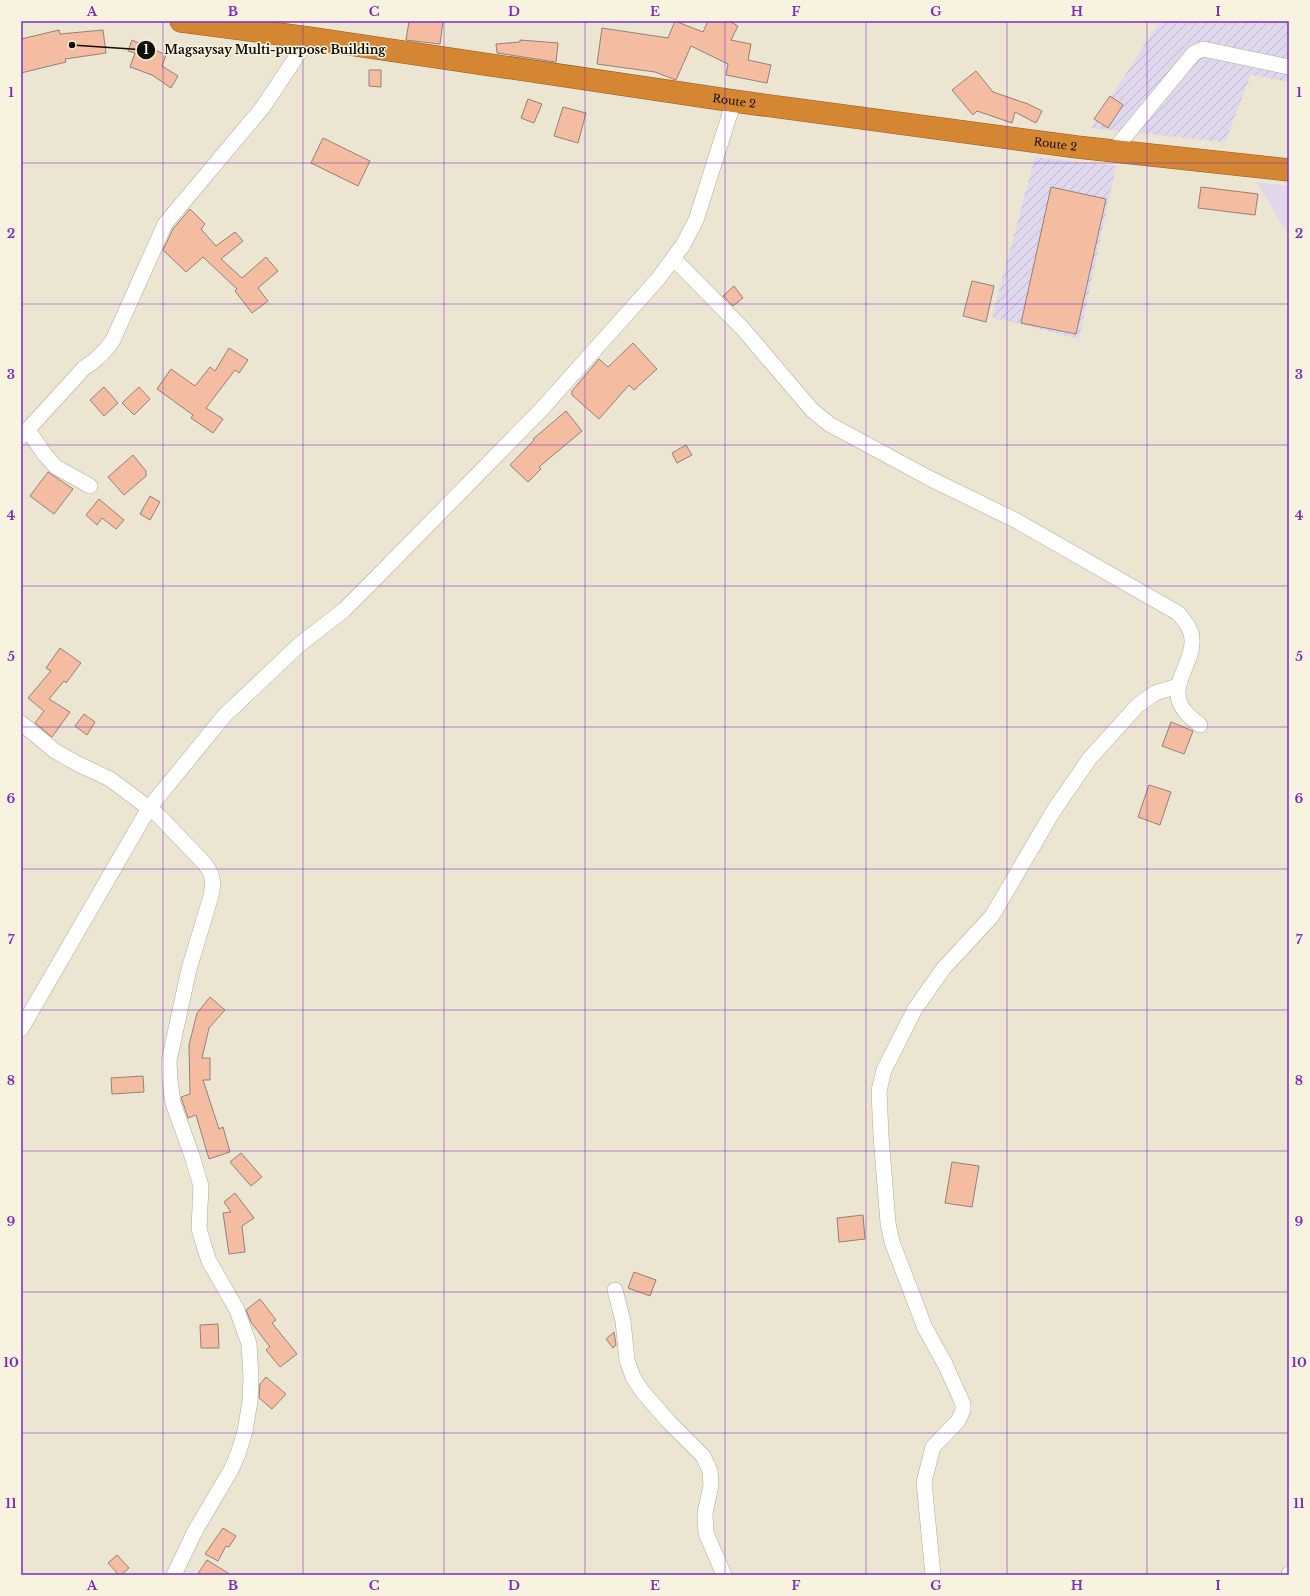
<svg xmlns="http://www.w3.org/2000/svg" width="1310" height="1596" viewBox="0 0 1310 1596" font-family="'Libre Baskerville',serif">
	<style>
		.commercial { fill: #e2d6eb }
		.industrial { fill: url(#industrial-furrows) }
		.building { fill: #f4bda1; stroke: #938178 }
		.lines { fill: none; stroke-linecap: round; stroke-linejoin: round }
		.minor-casing { stroke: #afaa98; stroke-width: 16 }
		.highway-casing { stroke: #8f5c23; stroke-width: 23 }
		.minor { stroke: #fff; stroke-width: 15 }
		.highway { stroke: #d48632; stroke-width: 22 }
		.grid { fill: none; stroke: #7b2cbf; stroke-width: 1; stroke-opacity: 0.55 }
		.labels { text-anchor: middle; stroke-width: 3; stroke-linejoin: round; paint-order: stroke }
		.street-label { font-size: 11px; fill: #100e08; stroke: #f8f3df }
		.leader { fill: none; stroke: #100e08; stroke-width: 1.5 }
		.callout-dot { fill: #100e08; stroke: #f8f3df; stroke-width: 1.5 }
		.mark-label { font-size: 12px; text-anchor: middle; font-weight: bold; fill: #fff }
		.callout-label { font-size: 12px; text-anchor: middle; font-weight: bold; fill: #100e08; stroke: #f8f3df; stroke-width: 3; stroke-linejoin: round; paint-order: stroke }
		.neatline { fill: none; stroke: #7b2cbf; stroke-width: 1.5 }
		.grid-label { font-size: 13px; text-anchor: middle; font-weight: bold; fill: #7b2cbf }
	</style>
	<defs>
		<pattern id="industrial-furrows" width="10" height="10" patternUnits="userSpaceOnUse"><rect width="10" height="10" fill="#dfd7ec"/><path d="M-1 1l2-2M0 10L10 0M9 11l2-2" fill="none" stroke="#beb7c9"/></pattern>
	</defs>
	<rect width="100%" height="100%" fill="#ebe5d2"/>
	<path class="commercial" d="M 1256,182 L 1289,186 L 1289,232 L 1286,230 Z"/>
	<g class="industrial">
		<path d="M 1160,21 L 1289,21 L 1289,82 L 1251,75 L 1225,142 L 1091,128 Z"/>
		<path d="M 1035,157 L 1116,166 L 1079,339 L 992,317 Z"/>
	</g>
	<g class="building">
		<path d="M 409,21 L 443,21 L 440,44 L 406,40 Z"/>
		<path d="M 675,21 L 703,32 L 708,21 L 729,21 L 738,26 L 731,40 L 751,44 L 748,60 L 771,65 L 767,83 L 726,75 L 728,64 L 691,46 L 676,80 L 655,72 L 597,64 L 602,28 L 668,38 Z"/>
		<path d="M 59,30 L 60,34 L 103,30 L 106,53 L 65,59 L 66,62 L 21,73 L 21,39 Z"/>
		<path d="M 132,40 L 166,55 L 162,66 L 178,76 L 171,88 L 152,75 L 130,67 L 135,53 L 128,51 Z"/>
		<path d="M 520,40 L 558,43 L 556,62 L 497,53 L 496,44 L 520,42 Z"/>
		<path d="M 369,70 L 381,70 L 381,87 L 369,86 Z"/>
		<path d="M 976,71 L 993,92 L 1028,104 L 1042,111 L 1036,123 L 1015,112 L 1012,123 L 977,111 L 973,115 L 952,90 Z"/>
		<path d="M 1110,96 L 1123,105 L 1108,128 L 1094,119 Z"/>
		<path d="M 528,99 L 542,104 L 534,123 L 521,118 Z"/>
		<path d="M 563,107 L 586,113 L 578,143 L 554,136 Z"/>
		<path d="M 323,138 L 370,161 L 358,186 L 311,163 Z"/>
		<path d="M 1051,187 L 1106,199 L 1076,334 L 1021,323 Z"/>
		<path d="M 1201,187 L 1258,194 L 1255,215 L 1198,208 Z"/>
		<path d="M 190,209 L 205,224 L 201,229 L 216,246 L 235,232 L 243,241 L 221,259 L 242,278 L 266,257 L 278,271 L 258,288 L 268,301 L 252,313 L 235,291 L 237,289 L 203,257 L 186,272 L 163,250 L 173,229 Z"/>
		<path d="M 972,281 L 994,286 L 986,322 L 963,316 Z"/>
		<path d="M 734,286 L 743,298 L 733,306 L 723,296 Z"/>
		<path d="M 633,343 L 657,369 L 634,390 L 629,385 L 599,419 L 572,395 L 572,391 L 599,359 L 608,367 Z"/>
		<path d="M 229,348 L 248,360 L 239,373 L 235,370 L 206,408 L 223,419 L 213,433 L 191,418 L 193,415 L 157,389 L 171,369 L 195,386 L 210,367 L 215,371 Z"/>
		<path d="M 104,387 L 118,403 L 104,416 L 90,400 Z"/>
		<path d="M 139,387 L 150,399 L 134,415 L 122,403 Z"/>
		<path d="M 566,411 L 582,431 L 539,467 L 541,469 L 528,482 L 510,465 L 534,440 L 533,439 Z"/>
		<path d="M 686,445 L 692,455 L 677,463 L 672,453 Z"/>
		<path d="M 133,455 L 146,471 L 146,476 L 124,495 L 108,477 Z"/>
		<path d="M 48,472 L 73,489 L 54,514 L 30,496 Z"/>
		<path d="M 150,496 L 160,502 L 150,520 L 140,514 Z"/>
		<path d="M 99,499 L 124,520 L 116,529 L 102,518 L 97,525 L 86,515 Z"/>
		<path d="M 60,648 L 81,663 L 66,683 L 64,681 L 49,699 L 70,712 L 52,737 L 35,723 L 44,711 L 28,698 L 51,671 L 46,668 Z"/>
		<path d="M 84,714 L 95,722 L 87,735 L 75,726 Z"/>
		<path d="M 1171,722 L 1193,731 L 1184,754 L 1162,746 Z"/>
		<path d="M 1149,785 L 1171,792 L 1160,825 L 1138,817 Z"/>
		<path d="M 210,997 L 225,1010 L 209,1028 L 202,1058 L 210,1058 L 210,1080 L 203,1080 L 219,1129 L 223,1127 L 230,1152 L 209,1159 L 196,1115 L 188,1118 L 181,1097 L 190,1094 L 189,1045 L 197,1013 Z"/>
		<path d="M 143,1076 L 144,1092 L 112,1094 L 111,1078 Z"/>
		<path d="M 241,1153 L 262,1177 L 251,1186 L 230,1162 Z"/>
		<path d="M 952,1162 L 979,1166 L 972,1207 L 945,1203 Z"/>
		<path d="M 235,1193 L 254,1218 L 242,1226 L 245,1252 L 229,1254 L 223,1213 L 231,1212 L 224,1202 Z"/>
		<path d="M 863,1215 L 865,1239 L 839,1242 L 837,1218 Z"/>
		<path d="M 634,1272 L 656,1280 L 650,1296 L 628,1288 Z"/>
		<path d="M 260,1299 L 276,1320 L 272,1323 L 297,1354 L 280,1367 L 266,1350 L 270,1347 L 251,1322 L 246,1310 Z"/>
		<path d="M 218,1324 L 219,1348 L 201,1348 L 200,1325 Z"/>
		<path d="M 614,1332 L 616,1345 L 613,1348 L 606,1339 Z"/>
		<path d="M 266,1377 L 286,1394 L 272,1409 L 259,1398 L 260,1384 Z"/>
		<path d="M 223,1528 L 236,1536 L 229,1547 L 226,1546 L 218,1561 L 205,1554 Z"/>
		<path d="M 117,1555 L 129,1568 L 121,1575 L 119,1575 L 108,1563 Z"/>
		<path d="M 207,1560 L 231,1575 L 197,1575 Z"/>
	</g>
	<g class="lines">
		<defs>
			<g id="minor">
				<path d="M 1113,151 L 1194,53 L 1203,49 L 1289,67"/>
				<path d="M 673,258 L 743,329 L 812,410 L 829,424 L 929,478 L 1015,520 L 1178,613 C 1184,620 1192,629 1192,640 C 1194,663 1166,687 1184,710 C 1188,716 1195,721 1200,725"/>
				<path d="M 28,430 L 45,455 L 56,467 L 90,486"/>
				<path d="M 21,437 L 84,368 C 97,360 105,352 113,340 L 165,224 L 263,107 L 309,38"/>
				<path d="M 21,723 L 55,751 L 78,764 L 110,779 L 158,815 L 205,864 L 211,874 L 213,883 L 211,896 L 189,969 L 169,1061 L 170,1081 L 173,1103 L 192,1156 L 201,1186 L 199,1229 L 205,1249 L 209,1261 L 237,1310 L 249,1344 L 251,1377 L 250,1401 L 245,1431 L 238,1454 L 231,1470 L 195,1531 L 174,1575"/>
				<path d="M 21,1029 L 149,808 L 224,716 L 299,645 L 344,610 L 367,587 L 539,412 L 658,279 L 683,245 L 696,220 L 734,101"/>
				<path d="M 615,1290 L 623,1321 L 627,1360 L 633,1377 L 642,1391 L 669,1422 L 703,1456 L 710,1471 L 711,1485 L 705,1513 L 706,1533 L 724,1575"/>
				<path d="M 933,1575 L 924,1482 L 933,1447 L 958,1421 L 963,1410 L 963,1404 L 945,1364 L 925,1328 L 892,1242 L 888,1223 L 881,1136 L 879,1091 L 884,1070 L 915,1009 L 943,969 L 992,916 L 1054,810 L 1090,758 L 1138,705 L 1155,693 L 1178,686"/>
				<path d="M 1289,1575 L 1289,1574"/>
			</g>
			<g id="highway">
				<path id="s1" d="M 181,21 L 309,38 L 734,101 L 1077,147 L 1289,170"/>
			</g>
		</defs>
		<use href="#minor" class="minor-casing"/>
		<use href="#highway" class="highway-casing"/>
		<use href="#minor" class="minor"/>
		<use href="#highway" class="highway"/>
	</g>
	<path class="grid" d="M 163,21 L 163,1575M 303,21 L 303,1575M 444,21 L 444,1575M 585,21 L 585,1575M 725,21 L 725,1575M 866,21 L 866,1575M 1007,21 L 1007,1575M 1147,21 L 1147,1575M 21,163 L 1289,163M 21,304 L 1289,304M 21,445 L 1289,445M 21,586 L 1289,586M 21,727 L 1289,727M 21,869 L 1289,869M 21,1010 L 1289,1010M 21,1151 L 1289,1151M 21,1292 L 1289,1292M 21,1433 L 1289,1433"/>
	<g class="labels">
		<g class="street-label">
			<text dy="4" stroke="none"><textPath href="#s1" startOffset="559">Route 2</textPath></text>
			<text dy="4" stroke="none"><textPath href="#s1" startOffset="883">Route 2</textPath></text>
		</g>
	</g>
	<path class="leader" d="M72 45L146 50"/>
	<g class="callout-dot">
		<circle cx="72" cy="45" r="4"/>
		<circle cx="146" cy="50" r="10"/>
	</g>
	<g class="mark-label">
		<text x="146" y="54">1</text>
	</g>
	<g class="callout-label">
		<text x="275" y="54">Magsaysay Multi-purpose Building</text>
	</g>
	<rect width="1310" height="1596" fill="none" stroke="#f8f3df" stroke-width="44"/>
	<rect x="22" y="22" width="1266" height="1552" class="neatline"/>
	<g class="grid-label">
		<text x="92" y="16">A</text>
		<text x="233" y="16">B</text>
		<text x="374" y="16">C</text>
		<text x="514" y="16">D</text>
		<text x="655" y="16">E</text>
		<text x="796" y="16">F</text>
		<text x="936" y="16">G</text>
		<text x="1077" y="16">H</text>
		<text x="1218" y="16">I</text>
		<text x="11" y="97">1</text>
		<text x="1299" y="97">1</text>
		<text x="11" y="238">2</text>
		<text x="1299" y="238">2</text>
		<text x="11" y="379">3</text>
		<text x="1299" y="379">3</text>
		<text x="11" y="520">4</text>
		<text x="1299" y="520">4</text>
		<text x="11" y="661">5</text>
		<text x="1299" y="661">5</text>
		<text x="11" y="803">6</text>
		<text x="1299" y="803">6</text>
		<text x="11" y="944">7</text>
		<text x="1299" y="944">7</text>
		<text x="11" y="1085">8</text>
		<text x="1299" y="1085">8</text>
		<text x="11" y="1226">9</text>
		<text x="1299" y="1226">9</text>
		<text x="11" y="1367">10</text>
		<text x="1299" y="1367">10</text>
		<text x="11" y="1508">11</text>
		<text x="1299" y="1508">11</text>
		<text x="92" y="1590">A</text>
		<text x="233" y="1590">B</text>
		<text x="374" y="1590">C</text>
		<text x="514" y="1590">D</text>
		<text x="655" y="1590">E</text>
		<text x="796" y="1590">F</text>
		<text x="936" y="1590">G</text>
		<text x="1077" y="1590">H</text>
		<text x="1218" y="1590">I</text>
	</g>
</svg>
